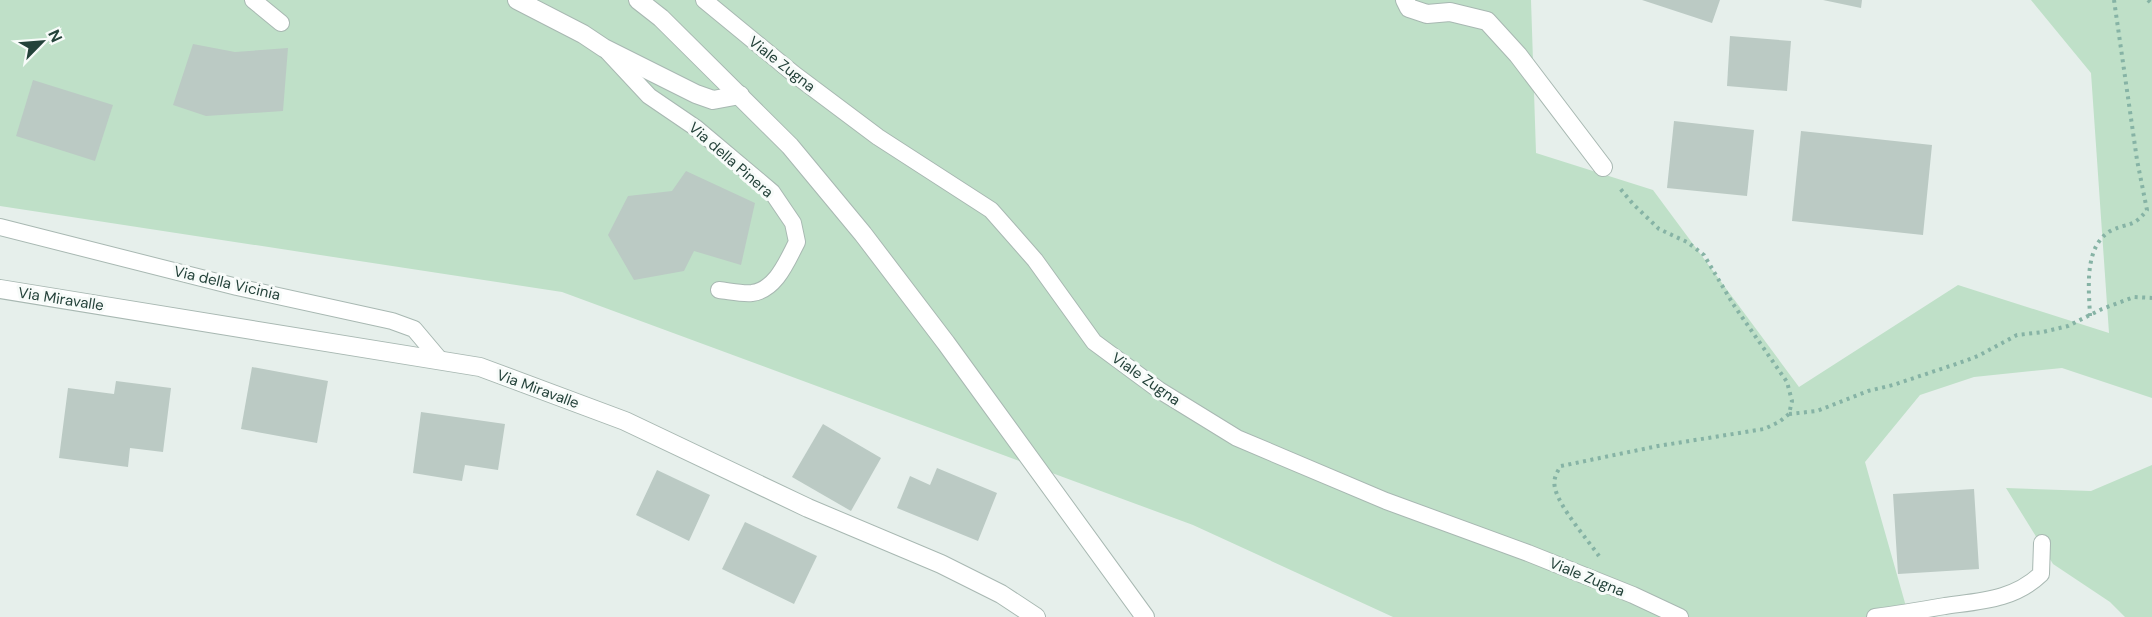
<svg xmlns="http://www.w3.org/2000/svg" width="2152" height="617" viewBox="0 0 2152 617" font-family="'DM Sans',sans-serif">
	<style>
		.green { fill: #bfe0c8 }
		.building { fill: #bbcac4 }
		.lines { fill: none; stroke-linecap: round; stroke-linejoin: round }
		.service-casing { stroke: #a8b8b2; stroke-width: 18 }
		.minor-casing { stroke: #a8b8b2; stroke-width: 20 }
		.tertiary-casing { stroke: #a8b8b2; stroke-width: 20 }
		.path { stroke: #86b3a5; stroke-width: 4; stroke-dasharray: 3 4.5; stroke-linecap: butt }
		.service { stroke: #fff; stroke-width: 16 }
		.minor { stroke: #fff; stroke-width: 18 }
		.tertiary { stroke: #fff; stroke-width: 18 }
		.labels { text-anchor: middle; stroke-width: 6; stroke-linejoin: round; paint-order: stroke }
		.street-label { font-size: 15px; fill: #24423a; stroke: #f7fbf9 }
	</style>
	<rect width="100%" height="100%" fill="#e6efeb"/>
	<g class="green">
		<path d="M 0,0 L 1531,0 L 1536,153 L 1653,190 L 1799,387 L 1958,285 L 2109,333 L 2091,73 L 2031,0 L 2152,0 L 2152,398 L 2062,368 L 1974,377 L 1920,395 L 1865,462 L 1909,617 L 1393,617 L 1193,525 L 562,292 L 0,206 Z"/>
		<path d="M 2152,460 L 2152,617 L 2125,617 L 2110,602 L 2053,564 L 2006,488 L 2091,491 L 2152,465 Z"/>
	</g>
	<g class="building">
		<path d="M 1642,0 L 1720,0 L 1712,23 Z"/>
		<path d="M 1823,0 L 1862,0 L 1861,8 Z"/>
		<path d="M 1730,36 L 1791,41 L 1787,91 L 1727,86 Z"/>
		<path d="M 193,44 L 235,52 L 288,48 L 283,111 L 206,116 L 173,105 Z"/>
		<path d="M 33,80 L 113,105 L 95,161 L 16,136 Z"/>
		<path d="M 1674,121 L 1754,130 L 1747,196 L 1667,188 Z"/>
		<path d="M 1801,131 L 1932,145 L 1923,235 L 1792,221 Z"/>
		<path d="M 686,171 L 755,203 L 741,265 L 694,251 L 684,271 L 634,280 L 608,235 L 628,196 L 672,191 Z"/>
		<path d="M 252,367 L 328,381 L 317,443 L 241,429 Z"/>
		<path d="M 116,381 L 171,388 L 163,452 L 130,448 L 128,467 L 59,458 L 68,388 L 114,394 Z"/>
		<path d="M 421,412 L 505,424 L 498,470 L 465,465 L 462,481 L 413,473 Z"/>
		<path d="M 823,424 L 881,458 L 851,511 L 792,477 Z"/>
		<path d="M 937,468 L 997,493 L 978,541 L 897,508 L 910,476 L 930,485 Z"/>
		<path d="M 657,470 L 710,495 L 689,541 L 636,515 Z"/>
		<path d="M 1974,489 L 1979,569 L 1898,574 L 1893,494 Z"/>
		<path d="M 745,522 L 817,556 L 794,604 L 722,569 Z"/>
	</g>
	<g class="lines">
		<defs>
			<g id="service">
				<path d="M 253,0 L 281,23"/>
				<path d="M 704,0 L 794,74 L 878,137 L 991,210 L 1035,260 L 1094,342 L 1159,390 L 1237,438 L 1386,501 L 1528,553 L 1633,595 L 1680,617"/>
				<path d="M 608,52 L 649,96 L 696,128 L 772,192 L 793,223 L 797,242 C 787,261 776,290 752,293 C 742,294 729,291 719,290"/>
				<path d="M 0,227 L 237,287 L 392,321 L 414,329 L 441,361"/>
				<path d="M 1875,617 C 1898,614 1922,610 1945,606 C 1980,601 2014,600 2041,574 L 2042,543"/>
			</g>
			<g id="minor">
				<path d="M 517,0 L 583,34 L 604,48 L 696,94 L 713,100 L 740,95"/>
				<path d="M 1405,0 L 1409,8 L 1427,14 L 1450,12 L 1487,21 L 1518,55 L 1603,167"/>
			</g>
			<g id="tertiary">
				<path d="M 638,0 L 661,18 L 790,146 L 863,234 L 946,343 L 1145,617"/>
				<path d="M 0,289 L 480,367 L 625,421 L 808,508 L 941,564 L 1001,594 L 1036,617"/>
			</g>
		</defs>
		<use href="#service" class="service-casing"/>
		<use href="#minor" class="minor-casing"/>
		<use href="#tertiary" class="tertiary-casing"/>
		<g class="path">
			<path d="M 2148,0 L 2152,4"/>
			<path d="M 2090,316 C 2089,290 2083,245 2112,230 C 2130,222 2133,228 2147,210 L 2137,160 L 2114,0"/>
			<path d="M 1789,414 L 1817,411 L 1868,391 L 1893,385 L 1959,363 L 1978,356 L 2017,335 L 2043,332 L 2068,326 L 2102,309 L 2134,297 L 2152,298"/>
			<path d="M 1599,556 C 1587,539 1559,507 1555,488 C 1553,480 1556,473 1561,466 L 1658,446 L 1764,429 L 1779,422 L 1789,414 L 1792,401 L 1787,382 L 1733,304 L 1704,255 L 1687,242 L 1659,229 L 1633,204 L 1618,186"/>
		</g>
		<use href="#service" class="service"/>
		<use href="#minor" class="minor"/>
		<use href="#tertiary" class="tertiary"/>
	</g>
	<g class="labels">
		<g class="street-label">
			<text transform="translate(782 64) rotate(38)" y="5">Viale Zugna</text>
			<text transform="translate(731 160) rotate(41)" y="5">Via della Pinera</text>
			<text transform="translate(227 283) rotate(13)" y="5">Via della Vicinia</text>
			<text transform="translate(61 299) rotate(9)" y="5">Via Miravalle</text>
			<text transform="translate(1146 379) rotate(35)" y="5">Viale Zugna</text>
			<text transform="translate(538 389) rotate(20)" y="5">Via Miravalle</text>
			<text transform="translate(1587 577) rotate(22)" y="5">Viale Zugna</text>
		</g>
	</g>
	<g transform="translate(42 42) rotate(65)" stroke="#f7fbf9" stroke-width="4.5" paint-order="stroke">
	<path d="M0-4.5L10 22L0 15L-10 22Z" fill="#24423a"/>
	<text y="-9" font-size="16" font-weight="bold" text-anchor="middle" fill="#24423a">N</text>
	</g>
</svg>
